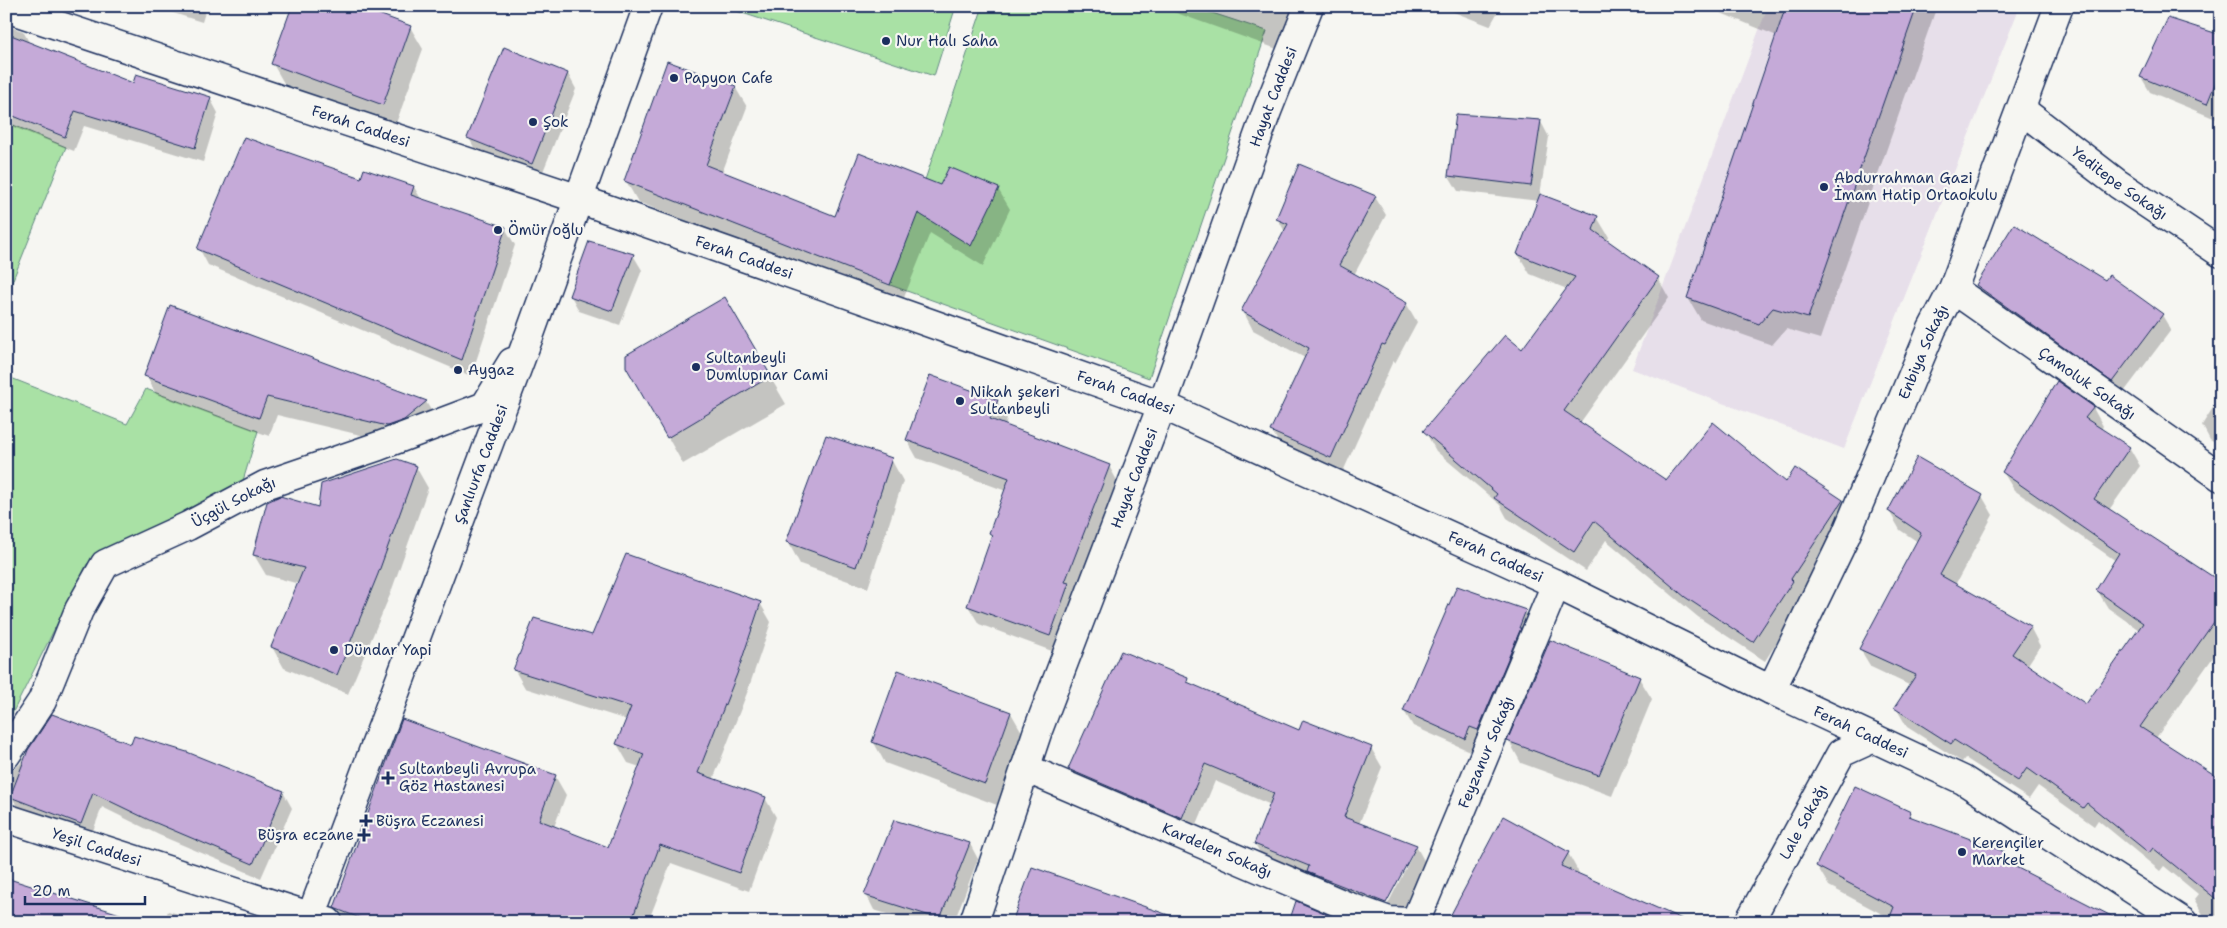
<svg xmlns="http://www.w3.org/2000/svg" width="2227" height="928" viewBox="0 0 2227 928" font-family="'Shantell Sans',sans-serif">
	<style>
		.built { fill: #e7dfea }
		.green { fill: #a9e1a5; stroke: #628882 }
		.shadow { fill: #0003; fill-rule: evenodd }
		.building { fill: #c5aad8; stroke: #1b2f5e }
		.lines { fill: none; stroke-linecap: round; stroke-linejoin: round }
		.minor-casing { stroke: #1b2f5e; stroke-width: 31 }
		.tertiary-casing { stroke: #1b2f5e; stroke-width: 31 }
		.minor { stroke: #f6f6f2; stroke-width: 28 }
		.tertiary { stroke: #f6f6f2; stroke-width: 28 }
		.poi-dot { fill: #1b2f5e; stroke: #f6f6f2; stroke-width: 2 }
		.labels { text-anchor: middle; stroke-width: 4.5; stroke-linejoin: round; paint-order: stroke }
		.poi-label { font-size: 15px; fill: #1b2f5e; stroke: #f6f6f2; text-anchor: start }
		.street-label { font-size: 15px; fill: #1b2f5e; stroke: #f6f6f2 }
	</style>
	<rect width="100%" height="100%" fill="#f6f6f2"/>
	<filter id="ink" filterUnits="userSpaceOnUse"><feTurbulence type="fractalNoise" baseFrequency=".02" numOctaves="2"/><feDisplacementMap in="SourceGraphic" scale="10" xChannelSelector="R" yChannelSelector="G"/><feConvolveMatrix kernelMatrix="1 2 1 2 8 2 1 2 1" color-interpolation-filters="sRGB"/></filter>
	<g filter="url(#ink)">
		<path class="built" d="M1768,6H2020L1844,449L1632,369Z"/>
		<path class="green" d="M721,6H956L934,76Z
			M983,6H1191L1267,31L1149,378L890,285Z
			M6,122L66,147L6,297Z
			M6,376L127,424L146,389L258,431L242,484L87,564L6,726Z"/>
		<path class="shadow" d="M151,6H207L202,22Z
			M1157,6H1293L1277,49Z
			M1438,6H1504L1503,8H1500L1490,26Z
			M1704,6H1937L1820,339L1786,329L1772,345L1701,320L1688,298L1777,36Z
			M6,26L23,31L30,44L134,85L210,98L218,113L203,162L84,126L74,151L6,124Z
			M410,27L423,49L395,126L285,85L273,64Z
			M2221,37V105L2216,119L2150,92L2141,77Z
			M505,49L568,74L576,89L540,179L477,153L469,138Z
			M735,87L747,107L722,173L835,217L940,187L998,189L1010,209L983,266L930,233L901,305L638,202L626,181Z
			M1541,122L1549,137L1540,195L1597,217L1609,237L1607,242L1658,278L1669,298L1580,423L1666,481L1786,483L1796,469L1842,501L1854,521L1765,661L1698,617L1606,540L1586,571L1507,518L1500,505L1436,451L1425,431L1522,351L1567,289L1530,274L1518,254L1539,201L1458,191L1449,176Z
			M362,179L414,187L421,199L505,228L515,245L471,376L208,265L199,248Z
			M1375,197L1386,215L1354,275L1406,303L1417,322L1395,363L1393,361L1341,476L1283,450L1272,431L1305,358L1253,330L1243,311L1285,232L1278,219Z
			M633,255L642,270L620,325L579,311L571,296Z
			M1977,285L2162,315L2171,330L2121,396L1986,300Z
			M724,298L786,404L683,464L628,367Z
			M171,306L426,402L437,420L398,444L277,415L269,436L156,394L146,375Z
			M2221,395V447L2210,440L2202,425Z
			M997,401L1007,419L1005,426L1109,466L1119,484L1060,654L979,624L968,606L992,538L990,533L1006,491L917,458L907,440Z
			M2093,408L2103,426L2101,430L2129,447L2140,466L2109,510L2221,583V646L2156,738L2221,781V922H2210L2205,918L2194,899L2198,894L2164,866L2160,871L2098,820L2094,826L2038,786L2029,799L1965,758L1962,762L1907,727L1896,708L1911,686L1871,667L1860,649L1918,542L1900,530L1889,511L1982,496L1993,515L1955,585L2030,627L2040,646L2027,666L2086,705L2139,630L2108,608L2097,590L2116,561L2014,490L2003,472Z
			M891,459L903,481L868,588L800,564L788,542Z
			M416,467L428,488L390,595L348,694L284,668L272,647L299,584L266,575L254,555L319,508Z
			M760,603L771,622L747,693L713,780L765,798L776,817L749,891L671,863L648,922H343L335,908L555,776L566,795L554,827L609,848L640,767L628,763L617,744L627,720L525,688L514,669L592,637Z
			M1525,611L1534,627L1474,753L1413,726L1404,711Z
			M1639,678L1652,699L1612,796L1521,763L1509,741Z
			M1187,679L1191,685L1300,732L1371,748L1382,767L1359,824L1416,846L1426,864L1397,921L1266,863L1255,844L1271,805L1215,781L1192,836L1080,788L1069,769ZM1409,856H1412L1385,910L1382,908Z
			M1011,713L1023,734L997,805L885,763L873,741Z
			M53,715L132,746L283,792L292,808L261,878L159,835L102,807L90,839L20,812L13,799L6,797V771L13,770L20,764Z
			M1910,813L1913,819L2004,853L2012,866L1897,922L1829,886L1817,866Z
			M895,822L970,844L978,859L954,922H913L874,910L866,894Z
			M1568,853L1579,873L1578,875L1448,922Z
			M168,911L206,922H164Z"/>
		<path class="building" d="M292,6H357L411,26L383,105L271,64Z
			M1786,6H1917L1808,318L1773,308L1759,324L1687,298Z
			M2168,18L2221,35V69L2207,104L2140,77Z
			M6,33L133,83L136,74L211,97L195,148L75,111L65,137L6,113Z
			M504,47L568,73L532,164L467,138Z
			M667,61L736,86L706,165L835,216L859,153L940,185L949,167L999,188L971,246L918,213L890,285L624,181Z
			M1456,114L1541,120L1531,186L1448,176Z
			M244,137L361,178L364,169L414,186L411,195L506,227L462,360L197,249Z
			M1299,164L1376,196L1339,265L1407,303L1385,345L1382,344L1331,458L1270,431L1309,348L1241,311L1288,224L1276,219Z
			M1540,194L1598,216L1593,230L1659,277L1564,411L1666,480L1713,422L1786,482L1795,468L1843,500L1791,579L1793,581L1753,642L1685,597L1594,521L1574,552L1494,498L1497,494L1423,431L1505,335L1522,349L1575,277L1517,254Z
			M2014,224L2105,280L2109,275L2163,314L2112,382L1976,285Z
			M589,241L634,254L612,311L569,296Z
			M725,297L771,376L667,438L626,367V355Z
			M170,305L427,401L404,420L387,426L267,397L259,418L144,376Z
			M930,375L998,400L990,419L1110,465L1065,582L1069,583L1050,636L967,606L992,535L989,533L1009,478L906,440Z
			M2057,381L2094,407L2085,418L2130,447L2094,499L2221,582V612L2140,727L2221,779V903L2153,848L2149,853L2087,803L2083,808L2027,768L2018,781L1954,740L1951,744L1894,708L1916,675L1859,649L1921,533L1888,511L1917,457L1983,495L1940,575L2031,626L2012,654L2086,704L2143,623L2096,590L2119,553L2002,472Z
			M826,435L892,458L856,567L786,542Z
			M397,459L417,466L378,574L337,675L271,647L304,568L253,555L267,502L280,496L318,507L321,484Z
			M626,554L761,602L737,674L698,773L766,797L739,873L660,845L631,922H370L334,908L402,719L556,775L539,820L608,847L644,754L616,744L631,707L513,670L534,618L592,635Z
			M1457,586L1526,610L1519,628H1521L1478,730L1470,727L1465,739L1403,711Z
			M1550,640L1640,677L1599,775L1507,741Z
			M1121,651L1188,678L1187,682L1299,730L1303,720L1372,747L1344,817L1417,845L1386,903L1307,872L1309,866L1254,844L1274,793L1205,764L1182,818L1068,769Z
			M898,670L1011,712L985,784L872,742Z
			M52,714L131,744L134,736L187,752L284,791L253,864L149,820L93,793L81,824L10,797L28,750Z
			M1855,786L1911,812L1909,816L2005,852L2002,860L2123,922H1888L1894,907L1816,866Z
			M1503,816L1569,852L1561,866L1689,922H1447Z
			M894,820L970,843L940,919L864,895Z
			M1032,867L1174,917L1173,922H1012Z
			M6,878L123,915L122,922H6Z
			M1296,901L1341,920L1345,922H1289Z"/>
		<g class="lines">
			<g class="minor-casing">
				<g id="minor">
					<path id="s1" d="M6,8L579,199L1162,405L1556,584L1771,690L1963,780L2183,922"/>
					<path id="s2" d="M2022,110L2118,184L2221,253"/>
					<path id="s3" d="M1953,289L2221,477"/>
					<path id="s4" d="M1771,690L1845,537L1932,329L1953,289L2059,6"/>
					<path id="s5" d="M6,755L42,701L79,610L105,564L188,526L265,485L379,446L485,406L512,362"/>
					<path id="s6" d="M1025,768L1347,906L1389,921L1411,922"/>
					<path id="s7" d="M6,818L328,922"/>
					<path id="s8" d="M974,922L1038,730L1162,405L1267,111L1309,6"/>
					<path id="s9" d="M1415,922L1556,584"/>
					<path id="s10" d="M1749,922L1841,753L1874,738"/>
				</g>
			</g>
			<g class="tertiary-casing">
				<g id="tertiary">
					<path id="s11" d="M309,922L531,331L648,6"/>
				</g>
			</g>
			<use href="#minor" class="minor"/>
			<use href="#tertiary" class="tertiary"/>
		</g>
	</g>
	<g class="poi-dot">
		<circle cx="886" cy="41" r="5"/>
		<circle cx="674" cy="78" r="5"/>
		<circle cx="533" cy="122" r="5"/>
		<circle cx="1824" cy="187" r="5"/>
		<circle cx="498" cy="230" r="5"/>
		<circle cx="696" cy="367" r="5"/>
		<circle cx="458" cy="370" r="5"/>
		<circle cx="960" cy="401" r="5"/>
		<circle cx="334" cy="650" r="5"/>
		<path d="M385.5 770.5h5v5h5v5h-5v5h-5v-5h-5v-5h5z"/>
		<path d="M363.5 813.5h5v5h5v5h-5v5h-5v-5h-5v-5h5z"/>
		<path d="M361.5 827.5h5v5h5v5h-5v5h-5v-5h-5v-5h5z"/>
		<circle cx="1962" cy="852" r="5"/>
	</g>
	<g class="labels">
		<g class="poi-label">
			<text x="896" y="46">Nur Halı Saha</text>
			<text x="684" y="83">Papyon Cafe</text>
			<text x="543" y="127">Şok</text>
			<text x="1834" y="183">Abdurrahman Gazi<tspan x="1834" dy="17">İmam Hatip Ortaokulu</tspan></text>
			<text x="508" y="235">Ömür oğlu</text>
			<text x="706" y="363">Sultanbeyli<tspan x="706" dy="17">Dumlupınar Cami</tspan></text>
			<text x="468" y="375">Aygaz</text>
			<text x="970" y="397">Nikah şekeri<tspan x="970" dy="17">Sultanbeyli</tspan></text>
			<text x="344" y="655">Dündar Yapi</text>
			<text x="399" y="774">Sultanbeyli Avrupa<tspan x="399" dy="17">Göz Hastanesi</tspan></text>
			<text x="376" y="826">Büşra Eczanesi</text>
			<text x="354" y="840" text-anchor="end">Büşra eczane</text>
			<text x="1972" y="848">Kerençiler<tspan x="1972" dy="17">Market</tspan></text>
		</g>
		<g class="street-label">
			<text dy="5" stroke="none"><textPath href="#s8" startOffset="878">Hayat Caddesi</textPath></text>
			<text dy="5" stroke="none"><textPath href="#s1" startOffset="374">Ferah Caddesi</textPath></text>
			<text dy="5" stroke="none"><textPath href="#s2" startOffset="122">Yeditepe Sokağı</textPath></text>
			<text dy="5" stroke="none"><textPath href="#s1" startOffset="779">Ferah Caddesi</textPath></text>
			<text dy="5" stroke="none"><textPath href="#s4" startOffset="371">Enbiya Sokağı</textPath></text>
			<text dy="5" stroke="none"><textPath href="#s3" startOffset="164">Çamoluk Sokağı</textPath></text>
			<text dy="5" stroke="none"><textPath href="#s1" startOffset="1184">Ferah Caddesi</textPath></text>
			<text dy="5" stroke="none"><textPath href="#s11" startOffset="489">Şanlıurfa Caddesi</textPath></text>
			<text dy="5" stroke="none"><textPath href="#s8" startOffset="472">Hayat Caddesi</textPath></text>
			<text dy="5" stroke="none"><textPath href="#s5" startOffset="359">Üçgül Sokağı</textPath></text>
			<text dy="5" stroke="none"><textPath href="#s1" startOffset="1589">Ferah Caddesi</textPath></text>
			<text dy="5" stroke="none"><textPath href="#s1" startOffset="1994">Ferah Caddesi</textPath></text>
			<text dy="5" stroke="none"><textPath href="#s9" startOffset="184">Feyzanur Sokağı</textPath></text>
			<text dy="5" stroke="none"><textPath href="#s10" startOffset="114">Lale Sokağı</textPath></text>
			<text dy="5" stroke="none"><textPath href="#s7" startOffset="95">Yeşil Caddesi</textPath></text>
			<text dy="5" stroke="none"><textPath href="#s6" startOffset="209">Kardelen Sokağı</textPath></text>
		</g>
	</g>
	<rect width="2227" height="928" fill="none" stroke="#f6f6f2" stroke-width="25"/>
	<rect x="12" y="12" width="2202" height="903" fill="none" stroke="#1b2f5e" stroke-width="2" filter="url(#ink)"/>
	<path d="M25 896v8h120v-8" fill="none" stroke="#1b2f5e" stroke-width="2.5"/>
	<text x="32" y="896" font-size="15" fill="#1b2f5e" stroke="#f6f6f2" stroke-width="4" paint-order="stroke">20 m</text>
</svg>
